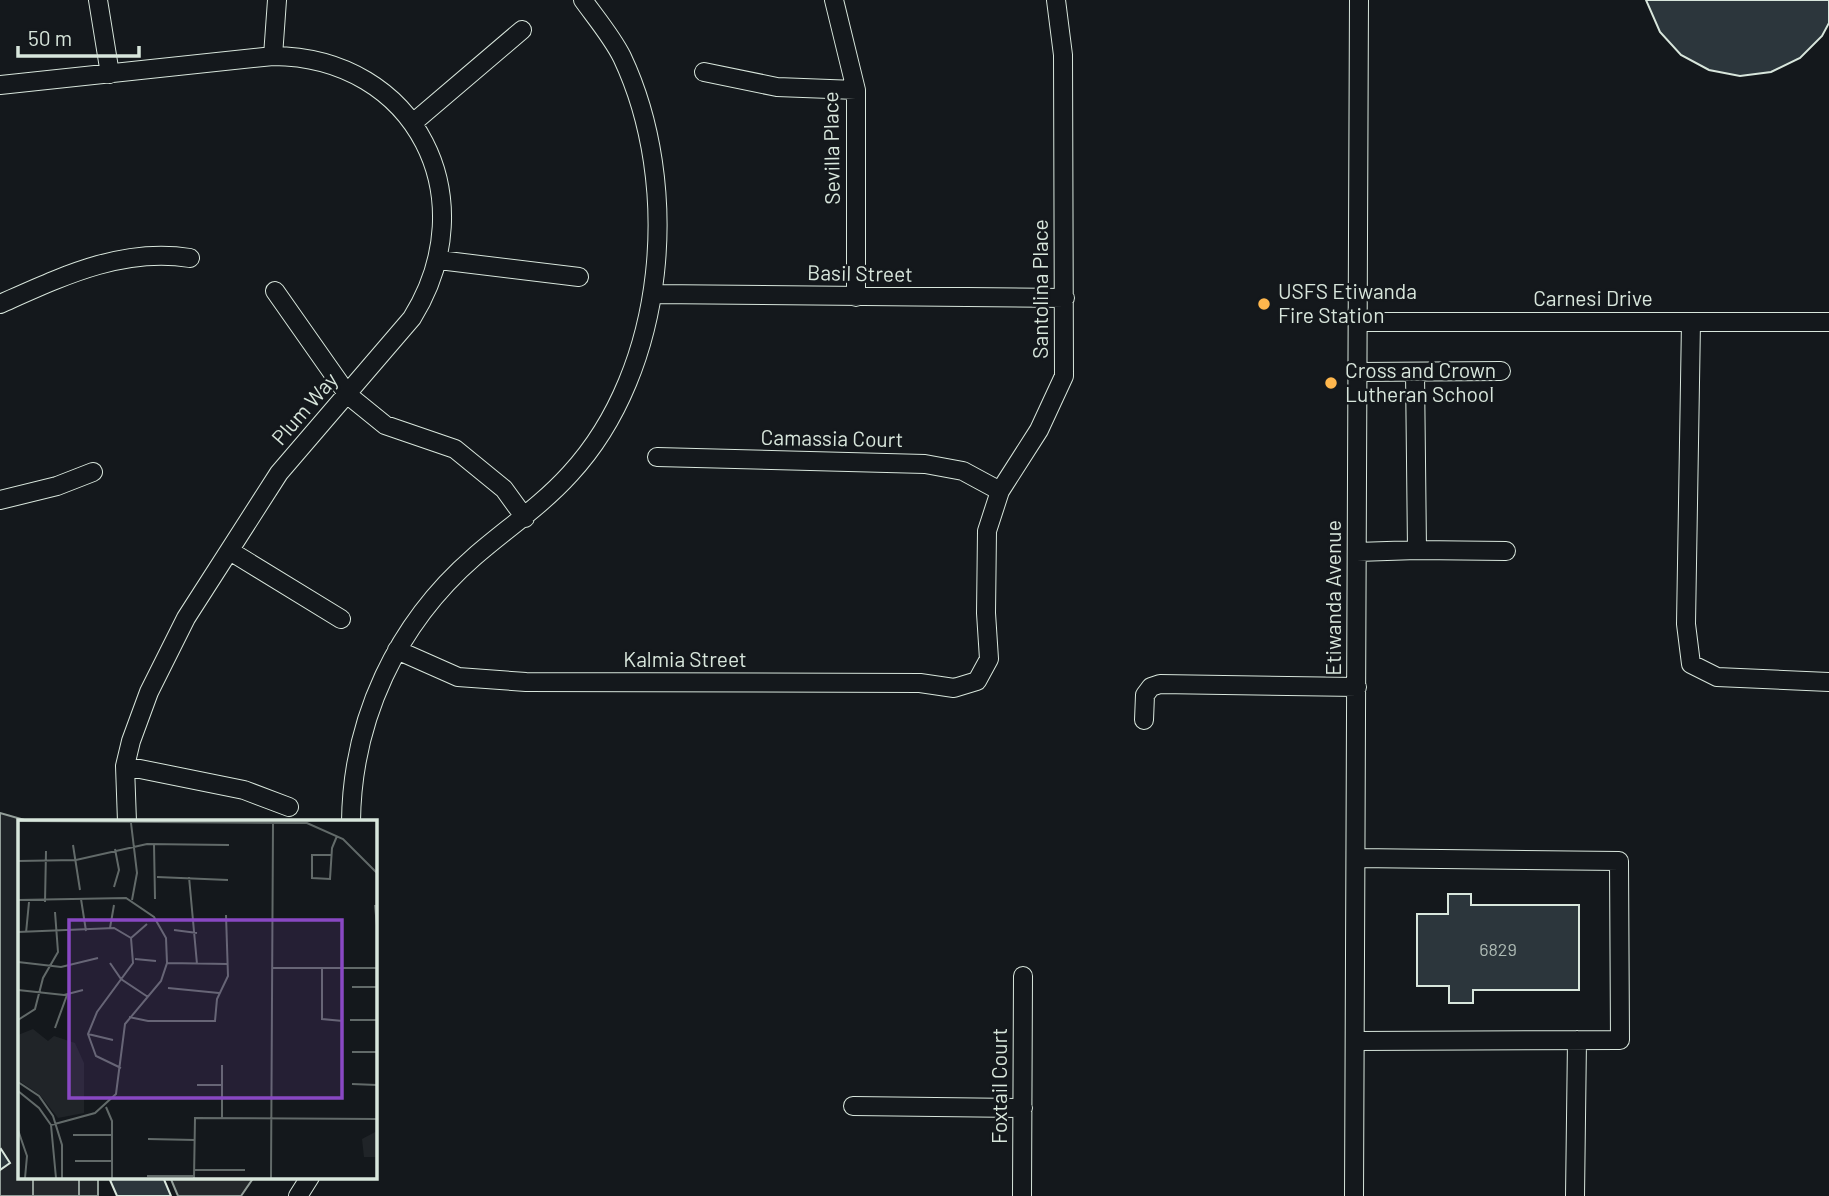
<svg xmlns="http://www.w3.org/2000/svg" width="1829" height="1196" viewBox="0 0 1829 1196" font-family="Barlow,sans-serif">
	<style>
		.green { fill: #202428; stroke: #939e99; stroke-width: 2 }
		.parking { fill: #24282b; stroke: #939e99; stroke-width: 2 }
		.building { fill: #2c363c; stroke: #d8e6dc; stroke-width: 2 }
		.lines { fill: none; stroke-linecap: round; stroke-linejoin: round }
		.minor-casing { stroke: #d8e6dc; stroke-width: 20 }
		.minor { stroke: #14181c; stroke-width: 18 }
		.poi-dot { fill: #ffb74d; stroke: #14181c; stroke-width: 2.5 }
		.labels { text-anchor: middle; stroke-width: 5; stroke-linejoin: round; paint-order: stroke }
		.number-label { font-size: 18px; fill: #adbab4 }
		.street-label { font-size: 21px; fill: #d8e6dc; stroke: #14181c }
		.poi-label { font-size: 21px; fill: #d8e6dc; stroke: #14181c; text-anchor: start }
		.inset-road { fill: none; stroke: #626a69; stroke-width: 2 }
		.view { fill: #8948c3; fill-opacity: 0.15; stroke: #8948c3; stroke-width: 3.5 }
		.inset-edge { fill: none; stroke: #d8e6dc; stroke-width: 3.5 }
	</style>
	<rect width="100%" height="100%" fill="#14181c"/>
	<path class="green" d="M0,813L28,821L19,822V1177H98V1196H0Z"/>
	<path class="parking" d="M33,1177H79V1196H33Z
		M170,1177H254L241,1196H178Z"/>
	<path class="building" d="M1646,0H1829V23L1822,36L1800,58L1771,72L1740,76L1709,70L1681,55L1660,32Z
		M1448,894H1471V905H1579V990H1473V1003H1449V986H1417V914H1448Z
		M1,1149L10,1163L0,1170V1150Z
		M119,1177H163L171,1196H117L110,1180Z"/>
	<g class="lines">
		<g class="minor-casing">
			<path id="minor" d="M98,0L110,74
				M834,0L856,90V297
				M273,56L277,0
				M704,72L777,87L856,90
				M0,85L273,56C417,57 486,199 412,318L279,473L186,618L149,692L131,741L125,766L127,822
				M414,122L522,30
				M439,260L579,277
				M275,291L348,395L385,425L455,449L504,489L525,518
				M654,294L1065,298
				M0,304C61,277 122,247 190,258
				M1358,322H1829
				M1691,322L1686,624L1691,664L1717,677L1829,682
				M1358,372L1501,371
				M657,457L925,464L963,471L1000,491
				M0,500L57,486L93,472
				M1417,550L1506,551
				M230,551L341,619
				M1357,552L1417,550L1415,372
				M397,650L458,677L526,682L920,683L954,688L977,681L989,659L986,613L987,531L1000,491L1039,430L1064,376L1063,55L1056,0
				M1144,720L1145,695L1151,687L1160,684L1357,687
				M125,766L244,790L289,807
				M351,822C352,719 397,624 474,557C506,529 541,506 570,474C667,369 682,184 622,57C612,37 596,18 583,0
				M1356,1041L1620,1040L1619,861L1357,858
				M853,1106L1023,1108
				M298,1196L310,1177
				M1022,1196L1023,976
				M1354,1196L1359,0
				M1575,1196L1577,1040"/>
		</g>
		<use href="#minor" class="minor"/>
	</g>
	<g class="poi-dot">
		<circle cx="1264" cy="304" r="7"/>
		<circle cx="1331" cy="383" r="7"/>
	</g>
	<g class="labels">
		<g class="number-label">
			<text x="1498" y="956">6829</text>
		</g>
		<g class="street-label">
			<text transform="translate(832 148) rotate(-91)" y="7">Sevilla Place</text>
			<text transform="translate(860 274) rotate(1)" y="7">Basil Street</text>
			<text transform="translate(1041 289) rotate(-90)" y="7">Santolina Place</text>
			<text x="1593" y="306">Carnesi Drive</text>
			<text transform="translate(305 409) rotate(-49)" y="7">Plum Way</text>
			<text transform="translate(832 439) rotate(1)" y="7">Camassia Court</text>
			<text transform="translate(1334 598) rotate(-90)" y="7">Etiwanda Avenue</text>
			<text x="685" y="667">Kalmia Street</text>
			<text transform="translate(1000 1086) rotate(-90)" y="7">Foxtail Court</text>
		</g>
		<g class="poi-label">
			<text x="1278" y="299">USFS Etiwanda<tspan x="1278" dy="24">Fire Station</tspan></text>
			<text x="1345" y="378">Cross and Crown<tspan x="1345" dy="24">Lutheran School</tspan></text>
		</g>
	</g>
	<g transform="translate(18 820)">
		<rect width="359" height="359" fill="#14181c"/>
		<path d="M15,209L30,221L36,216L57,223L66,243V293L40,298L22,275L0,260V215ZM359,311V337H346L344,319Z" fill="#202428"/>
		<path class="inset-road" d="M1,1L289,3L325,19L359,53M113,3L119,53L114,80M136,24L137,79M55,25L62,70M313,35H294V58L312,59L314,28L319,16M0,41L58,40L129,24L211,25M139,57L210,60M171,57L179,144M96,67L101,50L97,29M63,79L68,111M0,80L108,78L136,97L148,118L149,143L143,161L107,204L98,274L77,293L33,305M27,82L28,31M357,85L359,106M92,108L96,85M156,110L179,113M0,112L96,108L113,118L115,143L79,192L70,214L78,236L103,248M8,113L11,82M113,118L129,104M117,139L138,141M0,142L43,147L80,138M92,143L103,159L130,177M149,143L210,144M254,148H359M304,148V199L325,201M334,167H359M150,168L201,173M0,170L46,175L65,170M111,197L130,201H197L199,179L210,156L208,95M0,200L17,189L25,158L40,132L37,92M332,200H359M37,208L49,175M70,214L95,220M334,232H359M0,262L21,276L35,296L44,325V358M334,264L359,265M179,265H204M0,271L21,288L33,305L38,358M88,287L94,301V358M204,299V245M0,310L9,336L7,358M55,315H94M130,319L177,320M57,341H94M176,350H227M129,356H176M176,358L177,298L359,299M253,358L255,3"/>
		<path class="view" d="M51,100H324V278H51Z"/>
		<rect width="359" height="359" class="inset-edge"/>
	</g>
	<path d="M18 46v10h121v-10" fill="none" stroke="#d8e6dc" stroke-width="3.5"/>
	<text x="28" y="46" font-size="21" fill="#d8e6dc" stroke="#14181c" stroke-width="5" paint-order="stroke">50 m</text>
</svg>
